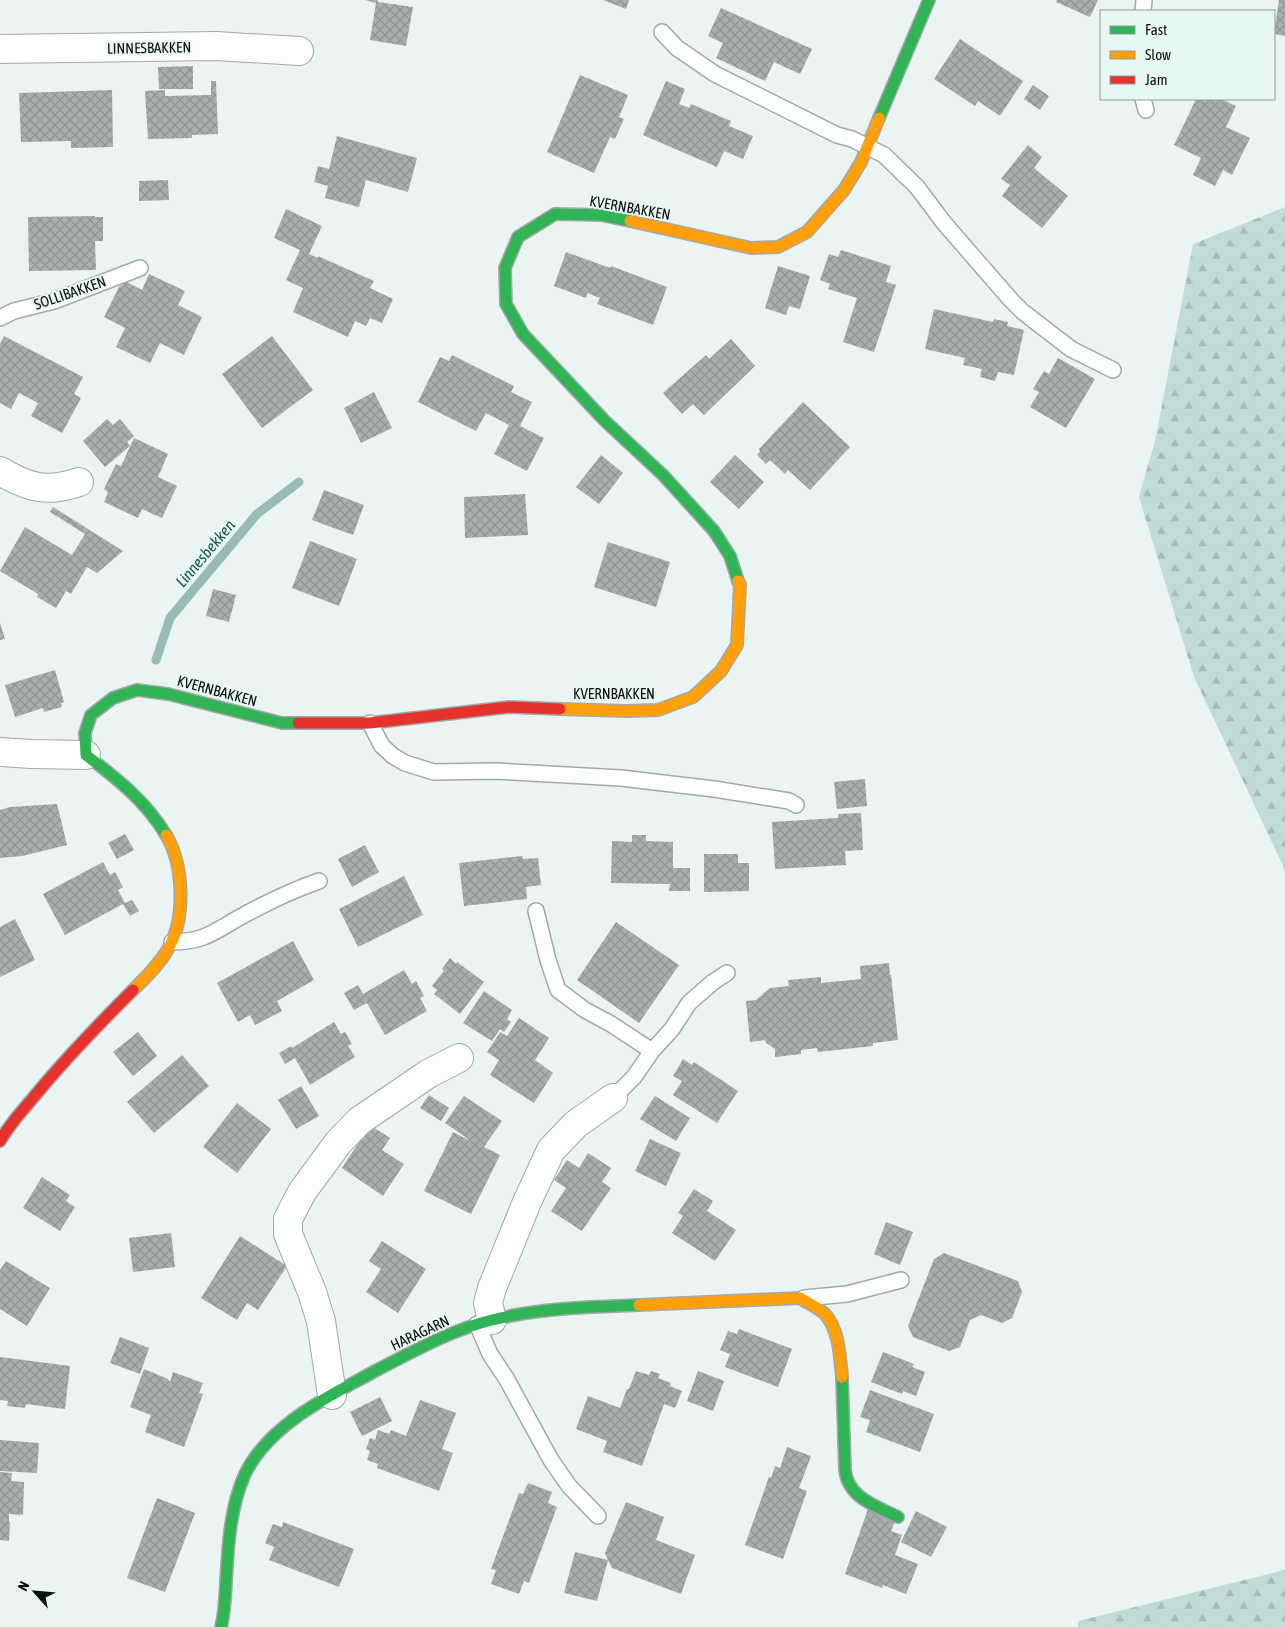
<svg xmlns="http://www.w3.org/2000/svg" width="1285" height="1627" viewBox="0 0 1285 1627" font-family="'Asap Condensed',sans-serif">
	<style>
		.forest { fill: url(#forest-firs) }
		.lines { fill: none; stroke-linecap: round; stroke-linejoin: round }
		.stream { stroke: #97bbb5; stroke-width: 9 }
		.building { fill: url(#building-cross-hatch) }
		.lane-casing { stroke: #a2a9a8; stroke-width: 18 }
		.street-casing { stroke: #a2a9a8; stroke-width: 30 }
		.fast-casing { stroke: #a2a9a8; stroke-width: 14 }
		.slow-casing { stroke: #a2a9a8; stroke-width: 14 }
		.jam-casing { stroke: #a2a9a8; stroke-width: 14 }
		.lane { stroke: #fcfdfd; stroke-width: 15 }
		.street { stroke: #fcfdfd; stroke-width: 28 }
		.fast { stroke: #30b455; stroke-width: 11 }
		.slow { stroke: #ff9f0a; stroke-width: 11 }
		.jam { stroke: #e5322d; stroke-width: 11 }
		.labels { text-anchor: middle; stroke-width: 4; stroke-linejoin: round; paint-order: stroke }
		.street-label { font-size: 15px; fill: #090f0e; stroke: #e7f7f4 }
		.water-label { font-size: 16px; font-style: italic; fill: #16574e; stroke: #e7f7f4 }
	</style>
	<defs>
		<pattern id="forest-firs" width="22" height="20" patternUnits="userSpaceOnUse" patternTransform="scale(1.25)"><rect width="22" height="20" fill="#c1dcd8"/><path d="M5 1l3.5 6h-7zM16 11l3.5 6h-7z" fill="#a4bcb8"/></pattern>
		<pattern id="building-cross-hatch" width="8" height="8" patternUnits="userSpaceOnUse" patternTransform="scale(1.25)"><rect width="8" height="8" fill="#a8afae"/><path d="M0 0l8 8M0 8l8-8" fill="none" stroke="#8f9594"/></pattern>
	</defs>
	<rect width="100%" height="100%" fill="#eaf4f2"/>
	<path class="forest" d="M1285,207V870L1194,677L1139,497L1155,441L1193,244Z
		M1285,1570V1627H1078V1621Z"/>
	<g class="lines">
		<path class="stream" d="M156,660L170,618L257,514L299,482"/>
	</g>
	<path class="building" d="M365,0H378V2L413,7L406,46L370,40L376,3Z
		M603,0H629L626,9Z
		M1057,0H1098L1090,17L1056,2Z
		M1279,0H1285V36L1274,34Z
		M721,8L812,49L800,74L774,62L765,81L716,58L723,43L708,36Z
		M960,39L1023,81L1000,116L978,101L975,106L934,79Z
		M193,66V89H159L158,67Z
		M580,75L628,95L619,117L624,119L615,139L610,137L594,173L547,152Z
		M211,81H216L218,134L192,135V138L148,139L145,91L165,90V96L211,95Z
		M666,81L685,89L679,104L689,108L691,104L731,121L729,126L753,136L743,159L724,151L717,167L643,135Z
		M1033,85L1049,96L1040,110L1024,99Z
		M112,90L113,147L71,148V141L21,142L19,93Z
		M1196,99H1221L1236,106L1226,127L1250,138L1232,175L1223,170L1215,186L1193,175L1201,158L1174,145Z
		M337,136L417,158L408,192L366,180L359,207L325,198L328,186L314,182L318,166L329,169Z
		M1028,145L1042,157L1034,168L1068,196L1042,228L1002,196L1010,185L1001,179Z
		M168,180L169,200L139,201V181Z
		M286,209L322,226L309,254L318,258V256L374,281L370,288L393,299L382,323L370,318L366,326L355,321L348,337L293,312L303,288L286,280L300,250L274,238Z
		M95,216V217H103V241H95L96,270L29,271L28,217Z
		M841,250L891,266L886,282L896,285L874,352L843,342L857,298L828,289L830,284L820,280L829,254L838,257Z
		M566,252L610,268L611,266L667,287L653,325L597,304L600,298L587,293L586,298L554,286Z
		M778,266L810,276L800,309L789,306L786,315L765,308Z
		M149,274L185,291L178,305L202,317L184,355L160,343L150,363L116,347L125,328L104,317L120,285L122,286L125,281L142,290Z
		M934,309L993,322L994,319L1008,322L1007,326L1024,330L1014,375L998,372L995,381L980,377L982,369L963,365L965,358L925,349Z
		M4,336L83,377L74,394L81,398L62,433L31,416L38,403L19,393L11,409L0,403V344Z
		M272,336L313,390L262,428L222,374Z
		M731,339L755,366L704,415L693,404L682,414L663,393L706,355L709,359Z
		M452,355L514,386L511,392L532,402L520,426L544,438L527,471L494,454L509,425L486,413L476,431L418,402L440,357L449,361Z
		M1058,358L1095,379L1066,428L1030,407L1039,392L1033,389L1044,371L1049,374Z
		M374,392L392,428L361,443L344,408Z
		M803,402L850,447L810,490L788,470L785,474L770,460L766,464L757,455L760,451L759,449Z
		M107,419L113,425L120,419L134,436L127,442L130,446L105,467L83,441Z
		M134,438L168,454L158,477L177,486L162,518L142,509L138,518L104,502L108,492L104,489L116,464L121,466Z
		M601,455L623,473L599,504L576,487Z
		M735,455L764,482L739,509L710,482Z
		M324,490L364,505L353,535L312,520Z
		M525,494L528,535L465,538L464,497Z
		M53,507L123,551L97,573L87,567L71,594L66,591L56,608L37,597L38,594L0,571L25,527L72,555L85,534L50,512Z
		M310,541L357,559L339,606L292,588Z
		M608,542L670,562L656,607L594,587Z
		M213,589L236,595L229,622L206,616Z
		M0,623L5,639L0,640Z
		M55,670L64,702L61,703L62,707L44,712L43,708L15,717L5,685Z
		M865,779L867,806L837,809L834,782Z
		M57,804L67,845L22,856L0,858V810L10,807Z
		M861,813L863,850L845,851L846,865L775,869L772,822L838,818V814Z
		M125,834L134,850L117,859L108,843Z
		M632,835H646V841L673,842V868H690V891H669L670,884L611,883L612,841L632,842Z
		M365,845L379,872L352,887L338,859Z
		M704,854H738V863H749V891L704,892Z
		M522,856L523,859L538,858L541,885L526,887L527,899L464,906L459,863Z
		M103,862L110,875L115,872L123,887L118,890L125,903L132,900L139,911L130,916L123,904L65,935L43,894Z
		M404,876L423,915L358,947L339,909Z
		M15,919L35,960L0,977V927Z
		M616,922L679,965L639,1023L577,980Z
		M293,941L314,980L277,1001L282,1011L255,1025L250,1015L238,1022L217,983Z
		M450,958L456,964L457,962L484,982L460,1014L434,994L437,990L432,986L444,971L442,969Z
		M889,963L890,975H891L898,1040L873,1043V1046L818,1052L817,1048L801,1050V1054L775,1057V1049L766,1043L765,1040L750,1042L746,1001L756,1000L770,988L789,986L788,980L821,977V983L861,979L860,966Z
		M404,970L412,984L416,981L424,996L420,998L427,1011L385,1035L367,1003L354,1010L344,993L358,985L363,994Z
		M484,991L512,1010L507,1019L511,1022L504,1032L500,1029L492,1041L463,1023Z
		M519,1018L549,1038L535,1060L553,1073L534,1103L490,1075L499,1060L487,1052L500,1032L507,1036Z
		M334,1022L341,1034L345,1032L352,1044L348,1046L355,1057L310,1085L295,1058L285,1064L279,1053L291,1046L292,1048Z
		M138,1032L157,1056L133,1076L113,1052Z
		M182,1055L209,1086L154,1133L127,1102Z
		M683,1059L692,1065L694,1062L738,1091L717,1123L673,1095L682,1081L673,1076Z
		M301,1086L319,1116L296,1129L278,1100Z
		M429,1095L449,1108L441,1121L420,1108Z
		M464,1096L502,1121L484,1147L500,1155L471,1214L424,1191L453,1132L471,1141L445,1123Z
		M655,1096L690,1118L676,1141L640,1119Z
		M237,1103L271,1129L237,1173L203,1147Z
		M370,1125L390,1138L382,1150L404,1164L383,1196L342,1168Z
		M650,1139L681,1153L666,1186L635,1171Z
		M588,1153L611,1168L602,1182L611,1188L582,1231L551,1211L566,1188L554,1180L567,1160L579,1168Z
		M42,1177L70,1195L66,1201L75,1207L60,1231L23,1208Z
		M694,1189L713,1201L707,1211L736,1230L715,1261L672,1233L683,1216L678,1213Z
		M886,1222L913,1232L900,1265L874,1254Z
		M171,1233L175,1267L133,1272L129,1238Z
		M240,1236L287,1266L258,1310L247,1303L237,1320L201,1298Z
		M382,1241L426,1269L398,1313L366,1292L381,1269L369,1261Z
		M944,1253L1018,1281L1022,1292L1012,1318L1002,1323L981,1315L970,1320L960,1347L949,1351L913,1337L908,1326L934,1259Z
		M6,1261L50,1288L27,1326L0,1309V1270Z
		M739,1329L792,1349L778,1387L725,1367L730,1354L720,1350L728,1331L737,1334Z
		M120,1337L149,1348L140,1374L110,1363Z
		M883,1352L914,1364L912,1367L925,1372L916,1396L903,1391L902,1394L871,1382Z
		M0,1357L70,1366L65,1409L26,1404L25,1408L7,1406L8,1401L0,1400Z
		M144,1369L168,1379L170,1382L173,1372L203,1383L199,1393L203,1394L184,1447L145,1432L151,1415L130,1407Z
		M636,1371L649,1375L651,1371L660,1374L658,1378L671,1383L670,1386L682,1391L675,1408L664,1404L642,1466L603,1452L607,1441L576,1429L588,1396L620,1408L627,1389H629Z
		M698,1371L724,1381L713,1411L687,1401Z
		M870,1390L934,1414L920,1452L866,1432L870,1420L860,1417Z
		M380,1397L392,1421L362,1436L350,1412Z
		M420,1400L456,1413L442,1449L453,1453L439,1491L377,1468L378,1464L367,1460L370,1451L366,1449L370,1438L375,1440L378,1430L389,1434L391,1430L406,1436Z
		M0,1440L39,1443L37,1473L0,1471Z
		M787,1447L811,1456L799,1488L807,1491L783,1559L745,1545L769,1477L771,1478L775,1466L780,1468Z
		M0,1472L12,1473L11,1481L24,1482L23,1515L9,1514V1522H10L9,1541L0,1540Z
		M528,1483L552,1492L548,1503L557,1507L529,1583L524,1581L519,1594L491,1584L496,1570L491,1569L519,1493L523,1494Z
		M157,1498L195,1513L165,1592L127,1578Z
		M626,1502L664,1517L656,1540L695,1555L681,1594L612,1568L608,1560L597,1601L564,1593L575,1552L608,1560L605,1553Z
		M868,1509L896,1519L891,1531L902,1535L895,1555L918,1564L906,1594L883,1585L882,1588L845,1574Z
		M916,1511L947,1527L931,1557L901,1542Z
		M283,1522L354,1549L339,1587L269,1560L274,1547L265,1543L273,1524L282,1527Z"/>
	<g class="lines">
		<g class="lane-casing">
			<path id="lane" d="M1143,11L1144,0
				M662,32L677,48L715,74L837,135L852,139L884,155L917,187L944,223L1011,300L1023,312L1071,349L1113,370
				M1143,99L1146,110
				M0,318L14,311L54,301L140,268
				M370,723L382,746L393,756L405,763L434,772L496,771L621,778L714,789L789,801L796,805
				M536,911L548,960L558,990L585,1010L611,1024L652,1051
				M172,942C206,942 216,930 244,915C268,902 293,890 319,881
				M613,1098L634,1077L652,1051L672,1029L689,1003L713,982L727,973
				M804,1298L847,1294L901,1280
				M477,1324L490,1354L506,1378L551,1460L569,1486L598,1516"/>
		</g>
		<g class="street-casing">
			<path id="street" d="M0,49L216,46L299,51
				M0,471C29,488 47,493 79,482
				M0,752L31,754L86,755
				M492,1320L488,1303L492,1288L527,1202L551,1150L576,1124L613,1098
				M332,1395L321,1321L312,1292L288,1234V1219L302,1192L338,1143L359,1121L428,1074L459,1058"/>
		</g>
		<g class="fast-casing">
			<path id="fast" d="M879,118L929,0
				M630,221L601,215L555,214L518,237L505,268L506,304L523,334L605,421L663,475L714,531L730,556L738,581
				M166,835C146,801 116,778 86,755L85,733L91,715L113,698L137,690L168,694L282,723H298
				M842,1377L845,1470C848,1498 876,1506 898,1517
				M221,1627C225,1612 225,1597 226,1582C228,1546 230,1507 245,1474C270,1423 330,1396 377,1370C414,1351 451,1330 492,1320C540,1308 590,1307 639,1305"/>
		</g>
		<g class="slow-casing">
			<path id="slow" d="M630,221L751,248L778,247L807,232L844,190L861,162L879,118
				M560,709L626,711L658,710L693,697L721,671L737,645L740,585L738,581
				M133,990C145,978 159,965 168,949C186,919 184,865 166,835
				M639,1305L800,1298C808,1303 817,1307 824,1313C839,1328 840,1357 842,1377"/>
		</g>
		<g class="jam-casing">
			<path id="jam" d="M298,723H370L509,707L560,709
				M0,1141C9,1125 21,1112 33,1098C64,1060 98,1025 133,990"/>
		</g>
		<use href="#lane" class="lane"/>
		<use href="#street" class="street"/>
		<use href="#fast" class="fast"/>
		<use href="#slow" class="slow"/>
		<use href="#jam" class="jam"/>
	</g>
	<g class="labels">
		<g class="street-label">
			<text transform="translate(149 48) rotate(-1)" y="5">LINNESBAKKEN</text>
			<text transform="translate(630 208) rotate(10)" y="5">KVERNBAKKEN</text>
			<text transform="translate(70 293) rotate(-19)" y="5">SOLLIBAKKEN</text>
			<text transform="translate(217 691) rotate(15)" y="5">KVERNBAKKEN</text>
			<text x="614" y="699">KVERNBAKKEN</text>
			<text transform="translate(420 1333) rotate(-25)" y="5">HARAGARN</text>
		</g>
		<g class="water-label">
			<text transform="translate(205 553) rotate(-50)" y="6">Linnesbekken</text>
		</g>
	</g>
	<rect x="1100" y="10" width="175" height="90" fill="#e7f7f4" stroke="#8e9a98"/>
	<rect x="1110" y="26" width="25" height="8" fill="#30b455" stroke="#8e9a98"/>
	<text x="1145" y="35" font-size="15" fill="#090f0e">Fast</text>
	<rect x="1110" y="51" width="25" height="8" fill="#ff9f0a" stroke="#8e9a98"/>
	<text x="1145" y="60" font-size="15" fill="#090f0e">Slow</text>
	<rect x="1110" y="76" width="25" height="8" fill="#e5322d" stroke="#8e9a98"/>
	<text x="1145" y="85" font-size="15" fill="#090f0e">Jam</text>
	<g transform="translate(35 1592) rotate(297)" stroke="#e7f7f4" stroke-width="4" paint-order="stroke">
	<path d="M0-4L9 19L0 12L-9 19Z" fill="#090f0e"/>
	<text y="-8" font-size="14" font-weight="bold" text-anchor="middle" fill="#090f0e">N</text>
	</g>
</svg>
